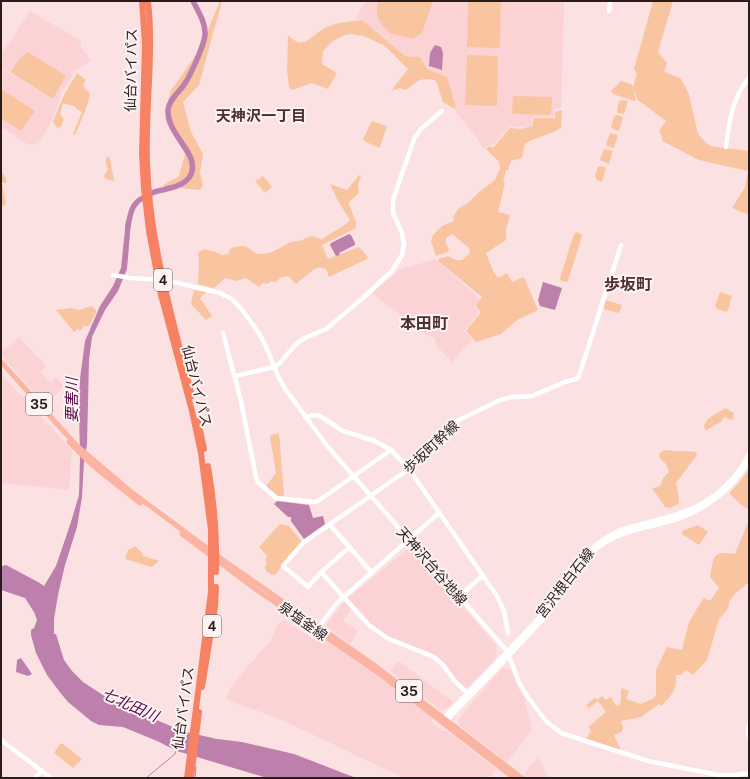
<svg xmlns="http://www.w3.org/2000/svg" width="750" height="779" viewBox="0 0 750 779" font-family="'Public Sans','Noto Sans JP',sans-serif">
	<style>
		.built { fill: #fcd3d4 }
		.green { fill: #f9c5a1 }
		.water { fill: #bd7fac }
		.lines { fill: none; stroke-linecap: round; stroke-linejoin: round }
		.stream { stroke: #bd7fac; stroke-width: 1 }
		.river { stroke: #bd7fac; stroke-width: 5.5 }
		.secondary { stroke: #fff; stroke-width: 4.5 }
		.primary { stroke: #fab4a1; stroke-width: 5 }
		.highway { stroke: #f68263; stroke-width: 6 }
		.labels { text-anchor: middle; stroke-width: 4; stroke-linejoin: round; paint-order: stroke }
		.shield { fill: #fcf3f3; stroke: #6a5c5c; stroke-width: 1 }
		.shield-label { font-size: 13px; font-weight: bold; fill: #2b1c1c }
		.street-label { font-size: 14px; fill: #2b1c1c; stroke: #fcf3f3 }
		.neighbourhood-label { font-size: 15px; font-weight: bold; fill: #502f31; stroke: #fcf3f3 }
		.water-label { font-size: 15px; font-style: italic; fill: #530645; stroke: #fcf3f3 }
		.quarter-label { font-size: 16px; font-weight: bold; fill: #502f31; stroke: #fcf3f3 }
	</style>
	<rect width="100%" height="100%" fill="#fbe1e1"/>
	<path class="built" d="M366,1H564L561,108L554,109V117H533L531,126L509,127L493,145L489,146L484,148L453,108L456,107L447,77L427,69L420,57L405,56L367,24L356,17Z
		M30,11L81,41V47L91,60L75,71L61,94L58,104L1,67V55Z
		M1,68L58,104L55,114L49,126L39,141L34,145L27,144L1,127Z
		M435,259L480,299L474,306L479,312L464,331L472,340L452,362L435,344V338L426,335L372,293L399,270Z
		M19,337L46,366L40,372L50,383L56,377L64,387L63,388L45,405L1,355V353Z
		M1,373L18,393L1,408Z
		M19,393L72,450L69,490L1,483V409Z
		M408,549H412L496,645V659L467,688H464L441,660L430,652L388,637L373,627L348,601V598Z
		M343,603H345L351,610L343,620L358,631L350,644L327,627V624Z
		M284,620L313,639L315,637L319,636L367,668L432,718V723L441,730L447,731L496,769L489,778H404L284,721L226,699L230,689L242,673L270,641L278,625Z
		M398,661H399L453,702L446,709H440L422,696L425,691L420,688L417,692L390,671Z
		M503,668L511,670L518,688L526,700L525,702L532,730L507,762L459,725L458,719Z
		M539,756L548,778H529L524,775Z"/>
	<path class="green" d="M220,1H222L199,85L183,102L191,132L203,154L200,173L203,185L200,190L162,186L179,176L185,154L165,120L170,92L200,49Z
		M379,1H433L422,33L413,39L389,33C380,22 373,16 379,1Z
		M468,1H501L500,48L467,47Z
		M653,1H673L658,52L667,63L664,71L681,79L689,94L698,134L705,142L710,146L749,151V215L732,208L745,187L748,171L699,160L664,142L662,140V137L659,131L666,121L638,100L633,89L636,100L634,101L613,94L611,91L621,81L631,84L633,87L637,74L634,69Z
		M362,20L405,56L420,57L427,69L447,77L456,107L453,108L443,102L436,81C422,76 417,81 406,90L400,88L391,91L408,69L385,46L364,36L351,34L345,35L333,41L323,51L322,64L337,73L328,89L312,83L292,90L289,87L287,71L288,35C304,52 310,36 325,28C336,22 349,22 362,20Z
		M28,52L66,76L54,97L51,98L11,72L19,59Z
		M467,55L498,56L497,106L465,105Z
		M77,73L86,80L83,86L90,94L87,106L75,135L73,134L82,112L76,109V107L63,103L60,114L64,119L61,127H59L58,129L53,122L64,95Z
		M1,89L35,111L21,131L1,118Z
		M513,96L552,97L551,115L512,114Z
		M622,100L628,101L624,114L618,113L617,110L619,101Z
		M562,110L561,128C549,135 536,137 525,144L522,158L511,161L508,170H506L503,182L505,183L498,212L510,215L506,229V240L486,253L493,271L498,278L507,273L512,282L524,277L538,310L517,320L501,334L476,342L466,331L481,312L477,308L476,305L482,297L438,261L439,259L448,256L456,260H462L470,253L469,248L452,234L446,238V243L449,250L448,252L436,256L431,241L433,235L442,226L454,221L453,217L459,208L468,203L479,192L494,181L500,169L499,162L486,149L490,146L493,148L510,128L521,129L532,126L534,118H555V112Z
		M617,115L623,117L619,131L613,129L611,127L614,117Z
		M372,121L387,126L380,147L379,148L364,141L363,139Z
		M610,133L618,135L614,148L607,146L606,144Z
		M604,149L613,151L609,164L600,160Z
		M107,157H109L110,159L114,180L113,181L106,179L104,176L108,169C106,165 104,160 107,157Z
		M601,166L606,168L602,182L597,180L595,176L598,167Z
		M1,172H2L6,179V183H2L6,204L1,207Z
		M359,175L361,176L358,185L359,193L349,202V204L356,222V228L322,245L328,259L359,247L368,257L367,259L329,277L326,269L319,267L313,270L296,284L288,276L282,277L275,282L271,281L268,284L263,283L259,287L246,278L237,281L225,278L214,288L198,284L199,262L198,253L204,249L216,252L222,255L228,254L230,249C251,240 248,254 261,254C271,254 279,248 287,244C290,241 295,242 299,241C304,240 308,236 313,236C316,237 319,239 322,239L346,224L350,220L338,201L330,184L347,190Z
		M263,176L272,187L265,193L255,181L261,178V177Z
		M576,232L581,234L582,236L568,281L566,282L561,281L560,278L574,234Z
		M194,290L206,292L200,298L212,316L206,320L191,304Z
		M720,292L732,296L728,310L726,312L717,309L715,306Z
		M606,300L622,305L619,313L604,309V306Z
		M92,306L96,310V313L89,326H84L82,329L80,331L77,329L74,332L56,310L71,308L79,310Z
		M725,408L734,413L733,419L731,420L725,417L723,418L722,421C717,425 711,426 706,431L704,427C705,417 718,414 725,408Z
		M279,433L284,495L283,497L278,496L267,487V485L276,473L270,437L271,435Z
		M665,450C676,452 686,450 696,452L697,455L676,483L679,499L678,504L670,508L665,507L657,495L652,489L661,485L663,478L669,472L666,464L659,457L660,453Z
		M749,469V510L739,503L729,493L738,484Z
		M749,520V582L734,595L729,602V605L727,610L719,619L707,660L693,675L686,670L681,675H676C678,688 670,698 661,706L659,704L641,717L621,721L623,727L622,732L614,735L621,751L586,740L591,730L588,727L606,712L598,701L589,708L586,705L595,698L597,700L602,696L606,700L611,697L616,706L620,705L621,698V688L629,691L626,699L641,704L654,698L656,694V670L667,647L682,650L689,622L699,605L704,598L710,601L719,588L710,577C714,557 711,550 735,554Z
		M280,524L289,526L302,542L288,557L276,574L272,575L266,571L265,567L267,563L265,560L267,556L259,547Z
		M698,525L708,532L699,545L682,534V531Z
		M135,546L143,554V556L159,561L152,567L125,559L128,550Z
		M60,744H63L82,759L73,768L54,753Z"/>
	<path class="water" d="M435,45L441,47L443,53L442,70L429,66L430,53Z
		M126,220L131,222L127,269L118,291L105,310L92,337L89,360L87,444L84,462L82,497L77,527L65,565L58,595L54,619V634H56L64,660L72,671L83,682L118,705L143,714L182,731L217,739L242,742L294,754L356,778H267L177,751L157,741L123,727L99,725L91,721L68,702L59,691L47,675L36,653L31,635V630L34,628L37,620L34,612L25,598L1,590V566L6,565L38,582L44,586L56,566L71,522L79,495L80,459L79,408L80,379L85,341L100,306L113,286L121,268Z
		M349,234L351,235L355,243V245L339,253L340,255L336,256L330,245L331,243Z
		M543,282L562,288L555,310L540,306L538,300Z
		M277,501L309,505L313,518L323,516L325,524L304,539L291,521V517H288L274,504Z
		M21,658L32,674L28,676L16,672L17,660Z"/>
	<g class="lines">
		<path class="stream" d="M146,778L175,754L176,750
			M195,778L196,767"/>
		<path class="river" d="M152,193C157,190 161,191 166,189C176,187 190,182 192,171C197,152 167,134 168,110C169,100 178,93 184,85C190,76 204,46 205,35C206,23 198,11 193,1
			M128,226C130,216 131,205 141,199"/>
		<path class="secondary" d="M609,11L610,1
			M726,147C729,122 732,98 749,78
			M113,275L131,278L163,280L178,283L220,293L232,299L243,311L258,332L265,344L279,378L286,390L328,447L507,651L519,682L527,696L546,721L561,733L648,761L718,775H735L749,773
			M223,333L241,401L256,477L258,482L276,498L314,502L318,501L391,450
			M235,376L274,367L280,363L297,343L305,338L326,329L363,298L392,271L402,255L404,244L402,233L393,213V200L414,139L421,129L442,111
			M305,417L315,415L320,416L343,431L375,441L391,450L409,469L497,596L504,611L508,633
			M330,525L372,573
			M350,547L321,572L308,587L283,566L303,543L409,469L442,434L457,421L500,400L512,397L532,396L565,382L576,379L579,376L621,245
			M321,572L369,625L387,638L434,657L443,665L455,681L467,693
			M459,597L483,575
			M318,628L337,603L439,513
			M441,721L539,618L581,558C593,546 605,537 620,530C675,514 719,511 749,454
			M445,722L503,662L547,615L584,560C614,528 641,531 680,518C709,508 733,487 749,461
			M749,725L748,731L749,736
			M1,740L51,778
			M35,778L41,771"/>
		<path class="primary" d="M1,362L77,446L130,491L223,560L374,665L522,778
			M69,442L92,465L140,503
			M182,534L254,588L377,672L514,778"/>
		<path class="highway" d="M142,1L145,45L142,154L144,188L149,231L161,295L192,411L201,453L211,530V592L187,778
			M148,1C154,54 145,108 147,162C149,242 173,319 192,396
			M198,421L204,449
			M208,466C214,501 217,536 216,572
			M202,687L215,607L216,587
			M191,778L199,712"/>
	</g>
	<g class="labels">
		<g class="shield">
			<rect x="154" y="269" width="18" height="22" rx="3"/>
			<rect x="26" y="393" width="26" height="22" rx="3"/>
			<rect x="203" y="615" width="18" height="22" rx="3"/>
			<rect x="396" y="680" width="26" height="22" rx="3"/>
		</g>
		<g class="shield-label">
			<text x="163" y="285">4</text>
			<text x="39" y="409">35</text>
			<text x="212" y="631">4</text>
			<text x="409" y="696">35</text>
		</g>
		<g class="street-label">
			<text transform="translate(131 70) rotate(-89)" y="5">仙台バイパス</text>
			<text transform="translate(197 386) rotate(76)" y="5">仙台バイパス</text>
			<text transform="translate(431 447) rotate(-43)" y="5">歩坂町幹線</text>
			<text transform="translate(432 566) rotate(49)" y="5">天神沢台谷地線</text>
			<text transform="translate(565 583) rotate(-52)" y="5">宮沢根白石線</text>
			<text transform="translate(303 621) rotate(35)" y="5">泉塩釜線</text>
			<text transform="translate(183 708) rotate(-82)" y="5">仙台バイパス</text>
		</g>
		<g class="neighbourhood-label">
			<text x="261" y="121">天神沢一丁目</text>
		</g>
		<g class="water-label">
			<text transform="translate(72 400) rotate(-90)" y="5">要害川</text>
			<text transform="translate(130 705) rotate(24)" y="5">七北田川</text>
		</g>
		<g class="quarter-label">
			<text x="628" y="290">歩坂町</text>
			<text x="424" y="329">本田町</text>
		</g>
	</g>
	<rect width="750" height="779" fill="none" stroke="#2b1c1c" stroke-width="4"/>
</svg>
